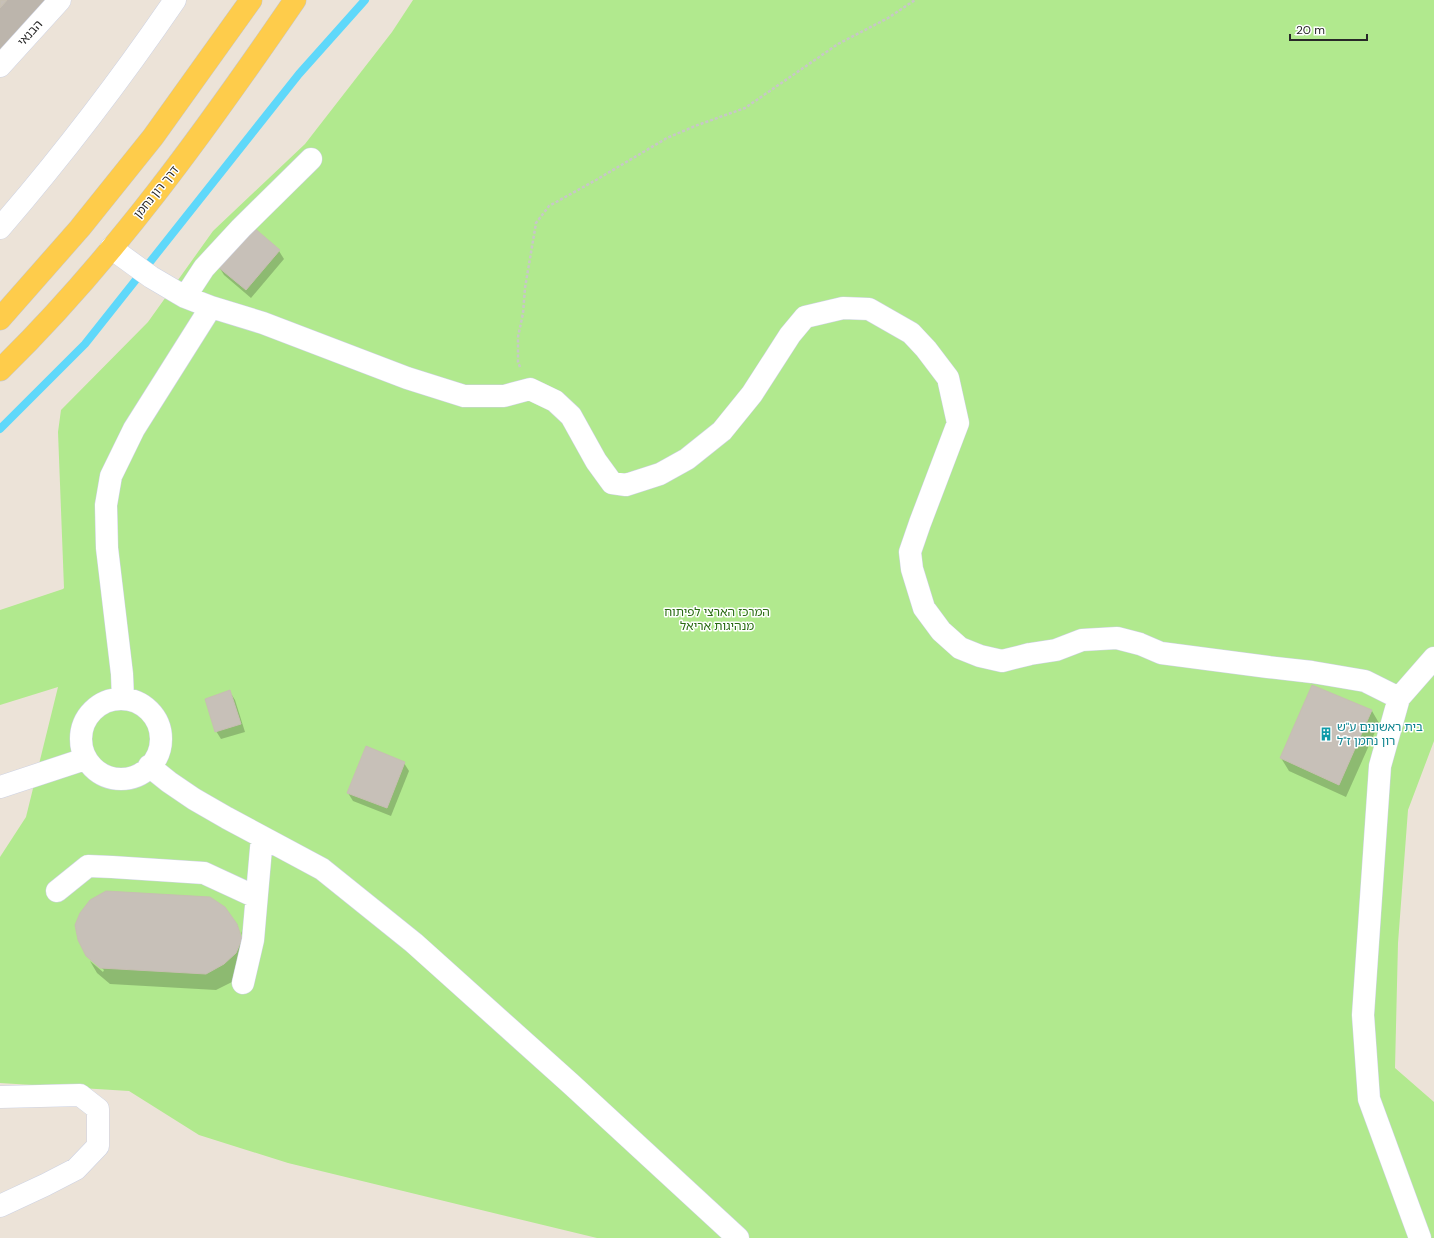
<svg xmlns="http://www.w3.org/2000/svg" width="1434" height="1238" viewBox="0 0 1434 1238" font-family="'DM Sans','Noto Sans Hebrew',sans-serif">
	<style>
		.green { fill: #b1e98e }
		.shadow { fill: #0003 }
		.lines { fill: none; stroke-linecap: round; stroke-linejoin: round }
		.stream { stroke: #5fd8fa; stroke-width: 8 }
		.building { fill: #c7c0b8; stroke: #c7bfb2 }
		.minor-casing { stroke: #cdd2e3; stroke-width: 23 }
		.major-casing { stroke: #c7c7c7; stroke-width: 23 }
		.path { stroke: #c7c7c7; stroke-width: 2.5; stroke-dasharray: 3 2; stroke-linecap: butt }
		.minor { stroke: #fff; stroke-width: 22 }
		.major { stroke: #fecc4b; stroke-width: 22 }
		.labels { text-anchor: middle; stroke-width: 3; stroke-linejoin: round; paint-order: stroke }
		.street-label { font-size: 12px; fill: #282828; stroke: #fff }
		.park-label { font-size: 12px; fill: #296b12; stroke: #fff }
		.culture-label { font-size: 12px; fill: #0d838f; stroke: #fff; text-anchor: start }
	</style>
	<rect width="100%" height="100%" fill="#ece3d8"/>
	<path class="green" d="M413,0H1434V741L1408,810L1398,943L1395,1068L1434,1102V1238H597L288,1163L199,1135L129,1091L0,1083V857L26,817L58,687L0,705V610L63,589L64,588L58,432L61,410L148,322L213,231L305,144L392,32Z"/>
	<path class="shadow" d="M0,0H54L0,59Z
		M279,251L284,259L251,298L224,275L219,267Z
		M1313,687L1372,711L1379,723L1346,797L1289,771L1281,758Z
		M230,692L235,700L245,732L221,739L216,731Z
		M404,763L409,771L391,816L353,801L348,793Z
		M237,924L242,944H244L241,931L246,941L234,981L216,990L110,984L97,973L90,961L103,972L104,970L87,956Z"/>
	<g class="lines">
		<path class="stream" d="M0,429L85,344L299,74L365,0"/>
	</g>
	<path class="building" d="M0,0H7L0,8Z
		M0,0H7L0,8Z
		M252,226L280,250L246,290L218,267Z
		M1312,685L1372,710L1339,785L1280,758Z
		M230,690L241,724L215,732L205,699Z
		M366,746L405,762L387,808L347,793Z
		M106,891L210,897L225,907L237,924L242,939L236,953L224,964L206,974L100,968L86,956L78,940L75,925L80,913L90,900Z"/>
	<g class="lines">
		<g class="minor-casing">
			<path id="minor" d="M0,66L60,0
				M0,228C63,155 121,79 175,0
				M111,248L151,277L185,297L211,307L263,323L407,378L464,396H504L530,389L555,401L571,416L596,461L612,483L626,485L660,474L687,459L722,431L752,394L790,335L805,317L843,308L869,309L911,333L926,349L948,378L958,423L920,523L910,552L912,569L924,608L941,631L960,648L980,656L1002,661L1030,654L1056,650L1082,640L1117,638L1140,644L1161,653L1268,667L1312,672L1365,681L1399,698
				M185,297L204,268L241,228L311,159
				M123,699L122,674L107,548L106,505L111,476L134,429L211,307
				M81 739a40 40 0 1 1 80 0a40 40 0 1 1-80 0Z
				M149,766L169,782L194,799L227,818L322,869L414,943L571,1084L738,1238
				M0,787L85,759
				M57,891L88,866L112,867L204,873L256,897
				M243,983L253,940L262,837
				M0,1097L80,1095L98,1109V1146L76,1169L45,1185L0,1206
				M1420,1238L1369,1099L1363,1015L1380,766L1399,698L1434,658"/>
		</g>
		<g class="major-casing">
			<path id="major" d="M0,319L80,228L153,137L251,0
				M0,370C113,260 206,130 295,0"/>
		</g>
		<path class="path" d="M520,367L518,362V337L523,313L525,288L536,223L549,206L596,180L667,138L695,126L745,108L838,44L888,18L915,0"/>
		<use href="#minor" class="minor"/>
		<use href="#major" class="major"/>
	</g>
	<defs>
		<g id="building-bare" transform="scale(1.08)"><path d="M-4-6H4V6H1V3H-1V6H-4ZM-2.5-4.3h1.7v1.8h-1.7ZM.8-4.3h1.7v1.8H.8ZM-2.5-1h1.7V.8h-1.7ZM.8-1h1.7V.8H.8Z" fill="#0f9aa8" stroke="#fff" stroke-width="2.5" paint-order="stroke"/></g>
	</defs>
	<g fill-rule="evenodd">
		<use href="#building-bare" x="1326" y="734"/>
	</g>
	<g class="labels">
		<g class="street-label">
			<text transform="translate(30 33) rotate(-48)" y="4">הבנאי</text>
			<text transform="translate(156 192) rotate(-51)" y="4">דרך רון נחמן</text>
		</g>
		<g class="park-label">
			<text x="717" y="616">המרכז הארצי לפיתוח<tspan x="717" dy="14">מנהיגות אריאל</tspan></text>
		</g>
		<g class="culture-label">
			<text x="1337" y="731">בית ראשונים ע"ש<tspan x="1337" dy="14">רון נחמן ז"ל</tspan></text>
		</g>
	</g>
	<path d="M1290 34v6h77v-6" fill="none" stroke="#282828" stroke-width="2"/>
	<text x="1296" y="34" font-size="12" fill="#282828" stroke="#ffffff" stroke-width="3" paint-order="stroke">20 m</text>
</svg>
